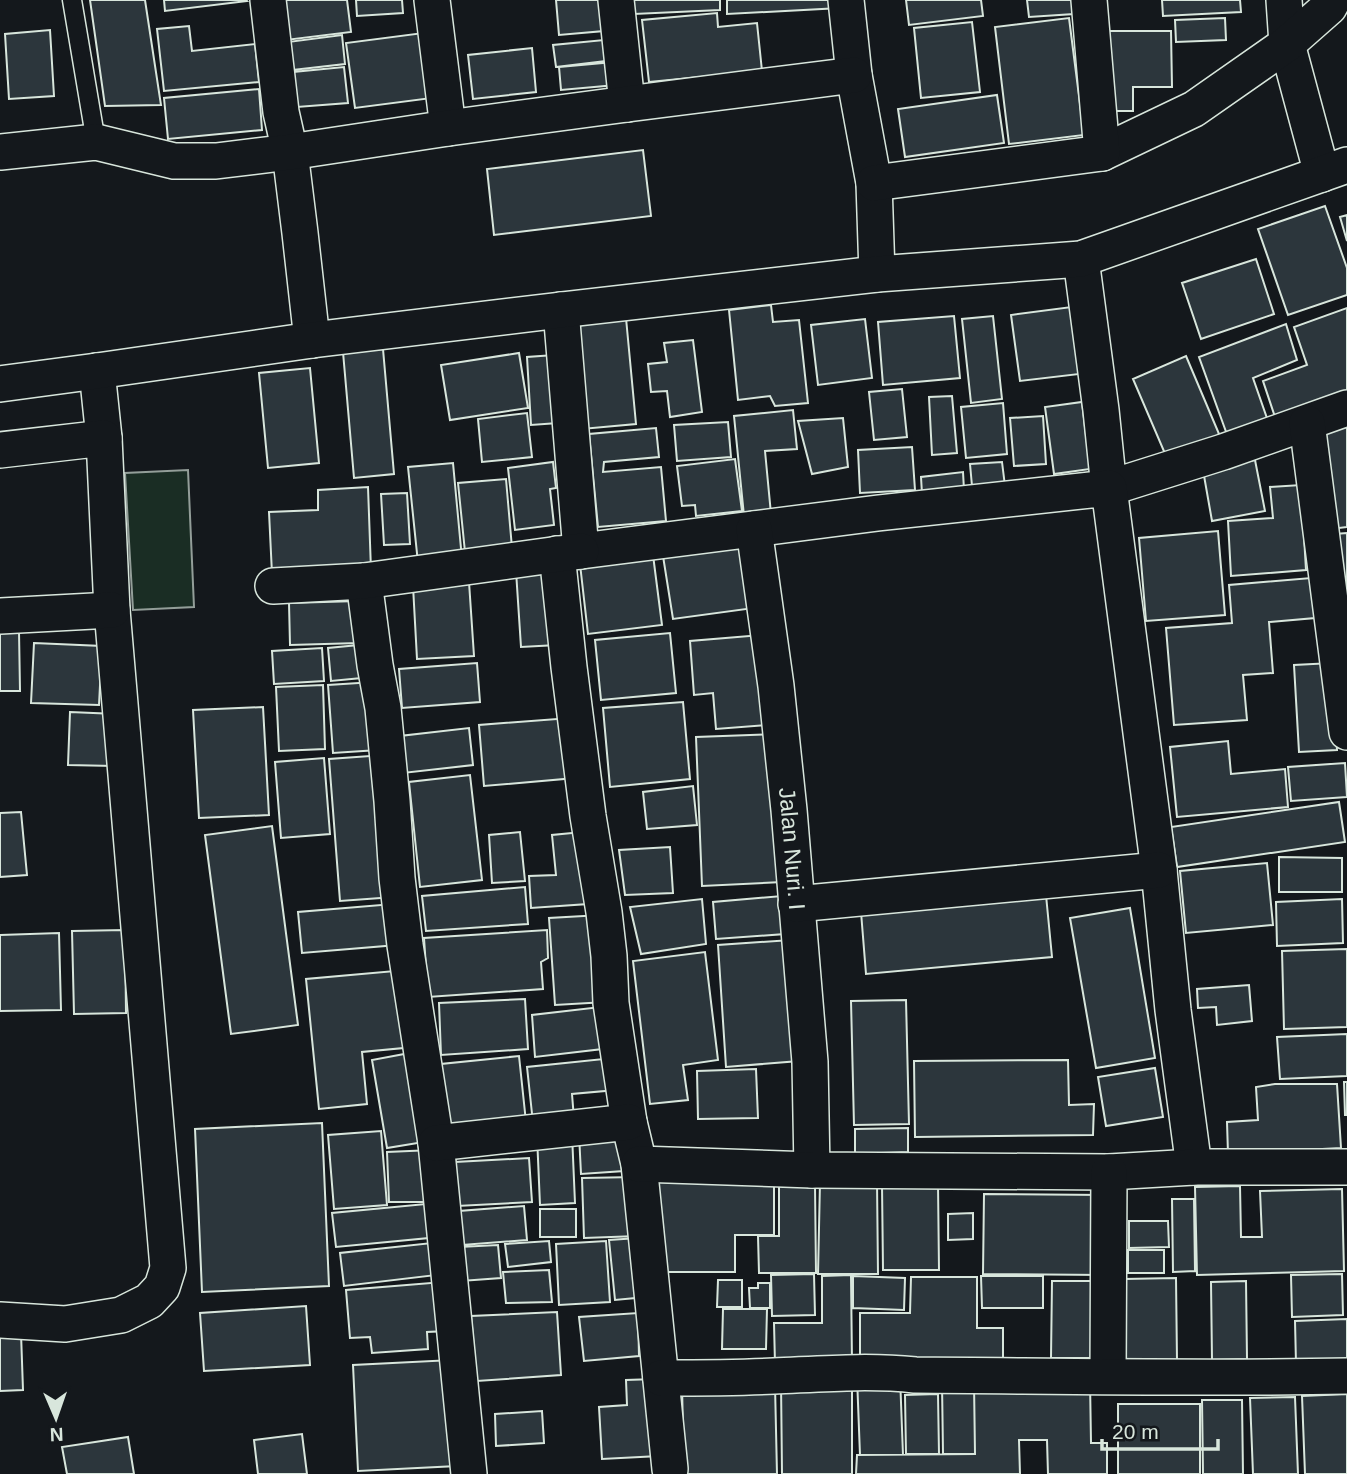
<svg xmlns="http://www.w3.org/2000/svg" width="1347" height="1474" viewBox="0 0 1347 1474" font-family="Arial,sans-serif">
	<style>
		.green { fill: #1a2d24; stroke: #939e99; stroke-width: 2 }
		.building { fill: #2c363c; stroke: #d8e6dc; stroke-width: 2 }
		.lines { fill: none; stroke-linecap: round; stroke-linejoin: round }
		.service-casing { stroke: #d8e6dc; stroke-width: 21 }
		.minor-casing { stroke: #d8e6dc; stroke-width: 38 }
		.service { stroke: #14181c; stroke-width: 18 }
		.minor { stroke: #14181c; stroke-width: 35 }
		.labels { text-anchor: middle; stroke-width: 5; stroke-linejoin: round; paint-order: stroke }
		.street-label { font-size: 23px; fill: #d8e6dc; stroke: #14181c }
	</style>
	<rect width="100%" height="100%" fill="#14181c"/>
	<path class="green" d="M188,470L194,607L133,610L125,473Z"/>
	<path class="building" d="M90,0H145L161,105L105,106Z
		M164,0H246L247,1L165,11Z
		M273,0H347L351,32L278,41Z
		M356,0H402L403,13L357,16Z
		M556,0H601L604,31L559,35Z
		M634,0H720V10L634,14Z
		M727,0H839L840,8L727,14Z
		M906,0H981L983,16L909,25Z
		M1027,0H1073L1074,14L1029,17Z
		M1162,0H1240L1241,12L1163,16Z
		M717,13L718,27L757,23L762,71L649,82L642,20Z
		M1069,18L1084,135L1009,144L995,27Z
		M1225,18L1226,40L1176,42L1175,20Z
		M972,22L980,92L921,98L914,28Z
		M189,26L192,51L255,44L259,82L164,91L157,29Z
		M50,30L54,96L9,99L5,34Z
		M1104,31H1171L1172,87H1133V111H1105Z
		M423,33L432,98L355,108L346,43Z
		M342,35L345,64L284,71L280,43Z
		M604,40L606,61L556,67L553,45Z
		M532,48L536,92L473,99L468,55Z
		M614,62L616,85L561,90L559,67Z
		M344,67L348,103L297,107L293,72Z
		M259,89L262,130L168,139L164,98Z
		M997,95L1004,143L905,157L898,109Z
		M643,150L651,216L494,235L487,169Z
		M1325,206L1347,268V295L1288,315L1258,229Z
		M1347,215V241L1340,217Z
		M1256,259L1274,314L1201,339L1182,283Z
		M771,305L773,322L799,320L808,403L775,406L770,396L738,400L729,310Z
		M1079,306L1088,373L1020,381L1011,315Z
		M1347,308V399L1277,423L1263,381L1307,365L1294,327Z
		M954,316L960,378L883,385L878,322Z
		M993,316L1002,399L971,403L962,319Z
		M626,318L636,424L582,429L571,323Z
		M865,319L872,378L818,385L811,325Z
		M1286,324L1297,360L1253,378L1269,424L1229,440L1199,357Z
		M693,340L702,412L670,417L667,391L651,392L648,364L667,362L664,343Z
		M383,349L394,474L354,478L343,352Z
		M519,353L528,408L450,420L441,365Z
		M554,355L558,423L531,425L527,357Z
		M1186,356L1222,441L1169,463L1133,379Z
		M310,368L319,463L268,468L259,373Z
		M902,389L907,437L874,440L869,392Z
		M952,396L957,453L932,455L929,397Z
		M1082,402L1090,469L1054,474L1045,407Z
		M1003,403L1007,454L966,458L961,407Z
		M793,410L797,449L765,451L771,514L744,516L734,416Z
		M527,413L532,457L482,462L478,419Z
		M1043,416L1046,464L1014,466L1010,418Z
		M843,418L848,467L812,474L798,421Z
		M728,422L731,457L677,461L674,425Z
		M1347,427V527L1331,529L1319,431Z
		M656,428L659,457L604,462L603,472L661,467L666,521L598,527L589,434Z
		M912,447L915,490L860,493L858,450Z
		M735,459L742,511L696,516L695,505L682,506L677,466Z
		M1255,460L1265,511L1212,521L1203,470Z
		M553,462L556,488L550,489L554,525L515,530L508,468Z
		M1002,462L1006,494L973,497L970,464Z
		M453,463L462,559L418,563L408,467Z
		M963,472L964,490L922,494L921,477Z
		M506,479L512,548L465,552L458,483Z
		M1301,485L1306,570L1231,576L1228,521L1273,518L1270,487Z
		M368,487L371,570L272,574L269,512L318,510V490Z
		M407,493L410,544L384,545L381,494Z
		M1218,531L1225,615L1146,621L1139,538Z
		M1347,533V624L1335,534Z
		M744,545L754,608L673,619L663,556Z
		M653,555L662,625L588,634L580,564Z
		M551,568L557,645L521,647L516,571Z
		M1311,578L1315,618L1269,622L1273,673L1243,675L1247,720L1174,725L1166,628L1232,623L1229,585Z
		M469,582L474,656L417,659L413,586Z
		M358,601L359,643L290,645L289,603Z
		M19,631L20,691H0V632Z
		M670,633L676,693L601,700L595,640Z
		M761,635L767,725L716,729L713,693L694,695L690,641Z
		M34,643L102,646L99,705L31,703Z
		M369,644L372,677L331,681L328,648Z
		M322,648L324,681L274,684L272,651Z
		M477,663L480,702L402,708L399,669Z
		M1332,663L1337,750L1299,752L1294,665Z
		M374,682L378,750L333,753L328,685Z
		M323,685L325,749L279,751L276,687Z
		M683,702L690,779L610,787L603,708Z
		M263,707L269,815L199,818L193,710Z
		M70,712L116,714L114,766L68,765Z
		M570,718L575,778L484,786L479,725Z
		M469,728L473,765L403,773L400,736Z
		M776,734L782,882L702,886L696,737Z
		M1228,741L1231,774L1285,769L1288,807L1177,817L1170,747Z
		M384,755L394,897L340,901L329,759Z
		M324,758L330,834L281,838L275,762Z
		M1345,763L1347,797L1291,801L1288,767Z
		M470,775L482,880L420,887L409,782Z
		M693,786L697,825L647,829L643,792Z
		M1339,802L1345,842L1177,867L1171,827Z
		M21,812L27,875L0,877V813Z
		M272,826L298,1025L231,1034L205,835Z
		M520,832L525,881L492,883L489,835Z
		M582,832L588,904L531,908L529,876L556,875L552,835Z
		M670,847L673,893L625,895L619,850Z
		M1279,857L1342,858V892H1279Z
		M1267,863L1273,925L1186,933L1180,871Z
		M525,887L528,924L426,931L422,896Z
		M1046,895L1052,957L866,974L861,912Z
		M782,896L785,934L716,939L713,902Z
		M702,899L706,944L641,954L630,907Z
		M1342,899L1343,943L1277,946L1276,902Z
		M393,904L397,945L302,953L298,912Z
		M1130,908L1155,1058L1096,1068L1070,918Z
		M601,915L606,1002L555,1005L549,918Z
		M125,930L126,1013L74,1014L72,931Z
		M547,930L548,958L541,962L543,989L428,997L424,938Z
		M59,933L61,1010L0,1011V935Z
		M791,940L799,1061L726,1067L718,945Z
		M1347,949V1027L1284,1029L1282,951Z
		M705,952L718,1060L683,1065L688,1100L650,1104L633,961Z
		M406,970L414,1047L362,1052L367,1104L319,1109L306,979Z
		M1249,985L1252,1021L1217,1025L1216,1007L1198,1008L1197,989Z
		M525,999L528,1049L441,1055L439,1003Z
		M906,1000L909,1124L854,1125L851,1001Z
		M609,1006L611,1048L535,1057L532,1015Z
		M1347,1034V1076L1280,1079L1277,1037Z
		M415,1052L430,1141L387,1148L372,1060Z
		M519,1056L526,1122L447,1129L441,1064Z
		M613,1058L616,1090L572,1094L574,1119L533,1123L527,1067Z
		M1068,1060L1069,1105L1094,1104L1093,1135L915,1137L914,1061Z
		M1155,1068L1163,1117L1106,1126L1098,1077Z
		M756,1069L758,1118L698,1119L697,1071Z
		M1344,1082H1347V1115H1345Z
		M1275,1084H1337L1341,1148L1228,1154L1227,1122L1258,1120L1256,1087Z
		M322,1123L329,1286L202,1292L195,1129Z
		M908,1128V1152L855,1154V1129Z
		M381,1131L387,1205L334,1209L328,1135Z
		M621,1132L624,1171L581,1174L579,1134Z
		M572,1134L575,1203L540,1205L537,1136Z
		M432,1150L433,1202H389L387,1152Z
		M529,1158L532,1202L457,1206L455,1162Z
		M774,1175V1235H735V1272H656L655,1176Z
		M636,1177L638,1236L584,1238L582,1178Z
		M877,1181L878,1274H818L820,1182Z
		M938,1183L939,1270H883L882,1185Z
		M815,1185L816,1273H759L758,1236H779V1186Z
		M1240,1186L1241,1237H1262L1260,1191L1342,1189L1344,1271L1197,1275L1195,1187Z
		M984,1194L1105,1195L1104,1275L983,1274Z
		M1172,1199H1194L1195,1271L1173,1272Z
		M436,1203L439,1237L336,1247L332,1213Z
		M524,1206L527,1240L462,1245L459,1211Z
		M540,1209H576V1237H540Z
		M973,1213V1239L948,1240V1214Z
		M1129,1221H1168L1169,1247L1129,1248Z
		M638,1238L646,1297L615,1300L609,1240Z
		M549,1241L551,1262L508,1267L505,1244Z
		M606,1241L610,1302L559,1305L556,1244Z
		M441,1242L445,1274L344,1286L340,1253Z
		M498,1245L501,1278L461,1281L459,1247Z
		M1128,1250H1164V1273H1128Z
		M549,1270L552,1302L506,1303L503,1272Z
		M814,1274L815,1315L772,1316L771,1275Z
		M1342,1274L1343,1315L1292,1317L1291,1275Z
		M851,1275L852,1363L775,1364L774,1323H822V1276Z
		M853,1276L905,1278L904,1310L853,1308Z
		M981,1276H1043V1308H982Z
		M911,1277H977V1328H1003V1362H860V1313H910Z
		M1176,1278L1177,1361L1124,1362V1279Z
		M718,1280H742V1307H717Z
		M1052,1281H1104L1103,1358H1051Z
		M1246,1281L1247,1359L1212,1360L1211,1282Z
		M443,1282L447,1331L427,1332L428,1349L372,1353L370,1337L350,1338L346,1290Z
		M758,1283H770V1308H750L749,1288H758Z
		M306,1306L310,1365L204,1371L200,1313Z
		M723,1309H767L766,1349H722Z
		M557,1312L561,1375L477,1381L471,1316Z
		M638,1313L639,1356L584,1361L579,1317Z
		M1347,1319V1362L1296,1364L1295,1321Z
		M21,1333L23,1390L0,1391V1334Z
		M452,1360L457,1466L358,1471L353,1365Z
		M900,1376L903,1455H860L857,1377Z
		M655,1379L659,1456L602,1459L599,1407L627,1405L626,1380Z
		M1090,1381L1091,1443H1107V1474H1048L1047,1440H1019L1020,1474H856L857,1455L975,1454L974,1383Z
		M781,1382H852V1474H782Z
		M942,1383H974L975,1454H943Z
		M775,1385L777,1474H684L682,1386Z
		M938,1394L939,1454H906L905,1395Z
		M1347,1394V1474H1305L1302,1396Z
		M1295,1397L1298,1474H1253L1250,1398Z
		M1202,1400H1242L1243,1474H1203Z
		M1118,1404H1200V1474H1118Z
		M542,1411L544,1443L496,1446L495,1414Z
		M302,1434L307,1474H258L254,1440Z
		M128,1437L134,1474H67L62,1447Z"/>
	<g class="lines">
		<g class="service-casing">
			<path id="service" d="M72,0L96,142"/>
		</g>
		<g class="minor-casing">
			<g id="minor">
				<path d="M268,0L281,112L290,152L300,233L312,340"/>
				<path d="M432,0L448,128"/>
				<path d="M616,0L627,104"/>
				<path d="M846,0L854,75L874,183L877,274"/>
				<path d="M1284,0L1287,44L1322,174"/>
				<path d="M0,152L96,142L174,161H216L290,152L448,128L627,104L854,75"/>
				<path d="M1102,153L1194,109L1287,44L1329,7L1333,0"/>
				<path d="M874,183L1102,153L1089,0"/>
				<path d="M1081,259L1101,410L1109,488L1223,452L1347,408"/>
				<path d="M561,310L581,551L878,513L1109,488L1159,870L1173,1010L1194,1167"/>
				<path d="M97,371L104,438"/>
				<path d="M0,384L97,371L312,340L561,310L877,274L1081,259L1347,165"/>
				<path d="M1307,423L1347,732"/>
				<path d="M0,450L104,438L112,610L168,1268L162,1287L149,1301L121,1315L65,1324L0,1320"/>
				<path id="s1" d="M754,529L776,686L789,810L810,1062L812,1170"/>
				<path d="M557,554L569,667L588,816L604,912L609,956L611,1003L629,1122L639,1164L670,1469"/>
				<path d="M364,581L375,665L383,708L392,801L397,878L405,945L436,1143L469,1474"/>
				<path d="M273,586L364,581L581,551"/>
				<path d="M0,616L112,610"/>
				<path d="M796,904L1159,870"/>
				<path d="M436,1143L629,1122"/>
				<path d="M639,1164L812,1170L1109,1172L1194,1167H1347"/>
				<path d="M1108,1376L1109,1172"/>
				<path d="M661,1378C699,1378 737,1378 774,1376C821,1374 868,1370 915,1375C1059,1376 1203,1379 1347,1376"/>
			</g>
		</g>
		<use href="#service" class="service"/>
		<use href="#minor" class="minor"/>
	</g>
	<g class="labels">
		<g class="street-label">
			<text dy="8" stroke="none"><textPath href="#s1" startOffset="322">Jalan Nuri. I</textPath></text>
		</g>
	</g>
	<g transform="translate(56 1418) rotate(178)" stroke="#14181c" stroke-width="5" paint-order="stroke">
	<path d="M0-5L12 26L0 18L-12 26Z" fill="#d8e6dc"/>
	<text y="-10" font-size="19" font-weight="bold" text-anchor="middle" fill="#d8e6dc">N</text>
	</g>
	<path d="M1102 1439v10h116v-10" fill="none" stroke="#d8e6dc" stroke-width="3.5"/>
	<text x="1112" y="1439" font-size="21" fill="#d8e6dc" stroke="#14181c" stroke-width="5" paint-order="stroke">20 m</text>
</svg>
